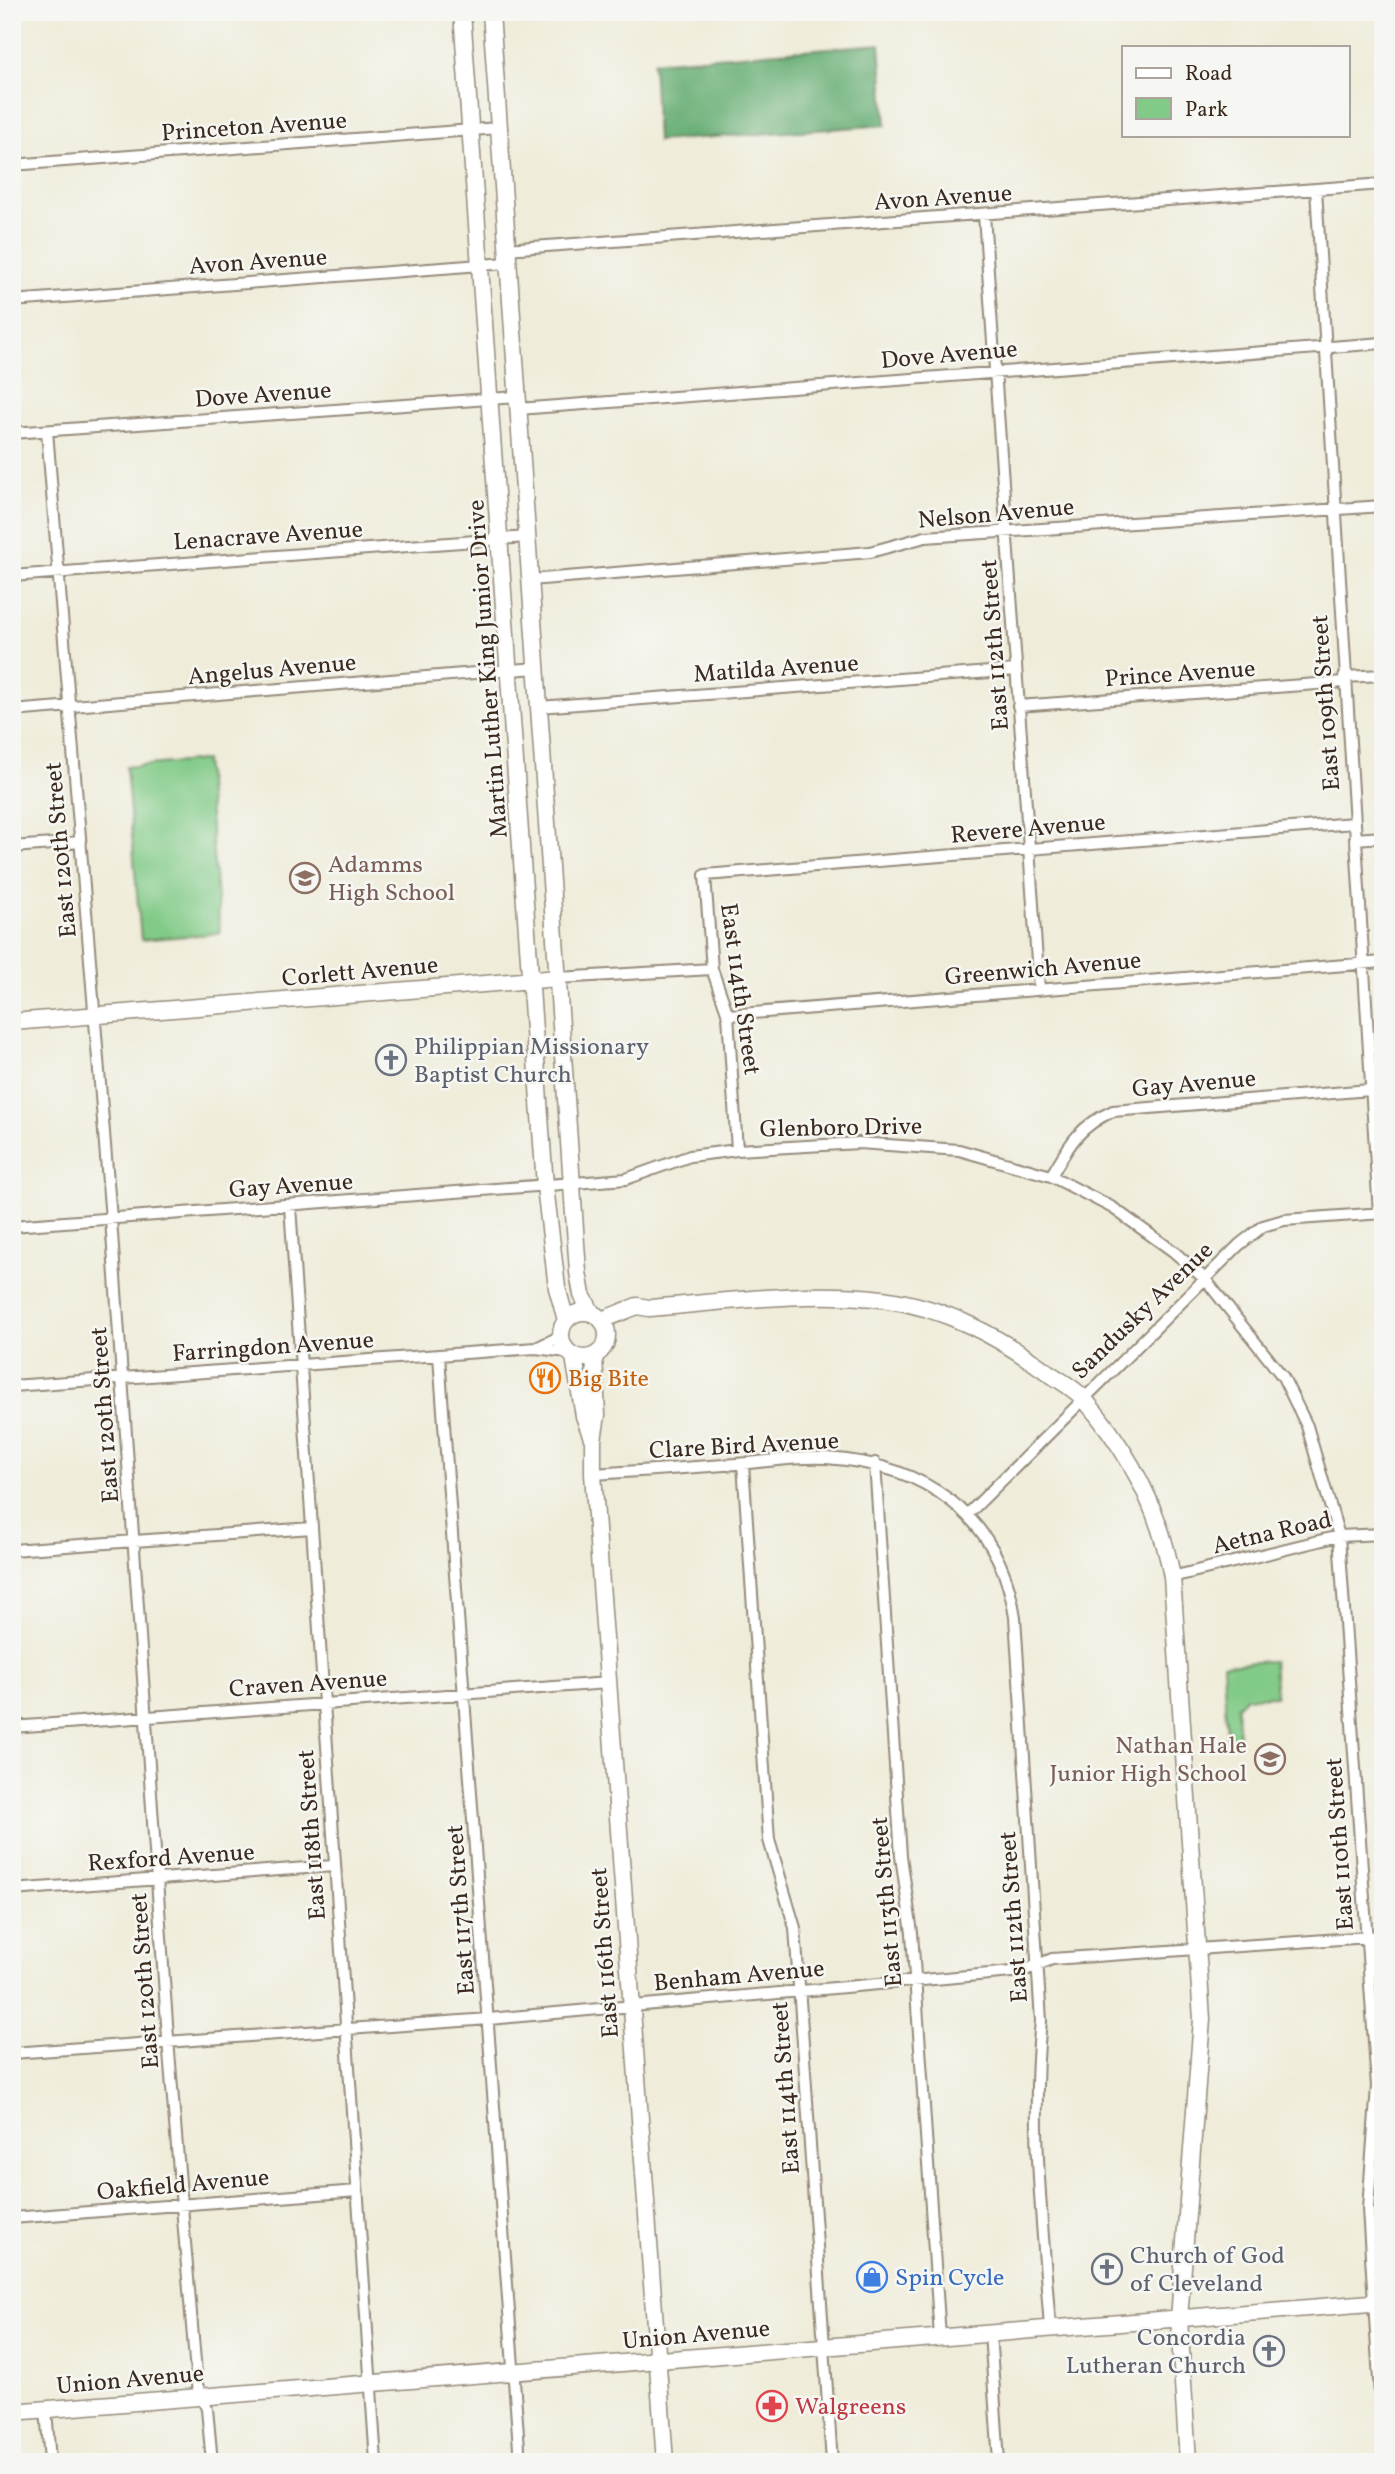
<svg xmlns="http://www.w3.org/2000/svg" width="1395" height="2474" viewBox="0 0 1395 2474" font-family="Vollkorn,serif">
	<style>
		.green { fill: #81ca87; stroke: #5e7a52; stroke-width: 2 }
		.forest { fill: #68ae74; stroke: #526c49; stroke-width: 2 }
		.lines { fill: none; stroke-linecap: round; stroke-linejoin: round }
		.street-casing { stroke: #958b7c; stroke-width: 14 }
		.secondary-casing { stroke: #958b7c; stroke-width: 19 }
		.street { stroke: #fff; stroke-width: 10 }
		.secondary { stroke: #fff; stroke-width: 16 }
		.labels { text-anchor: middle; stroke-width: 5; stroke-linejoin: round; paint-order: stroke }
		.street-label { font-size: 24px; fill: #3b2a1e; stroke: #f6f6f2 }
		.education-label { font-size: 24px; fill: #785e54; stroke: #f6f6f2; text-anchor: start }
		.worship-label { font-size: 24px; fill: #5b616d; stroke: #f6f6f2; text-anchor: start }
		.food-label { font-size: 24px; fill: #c56008; stroke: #f6f6f2; text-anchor: start }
		.shop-label { font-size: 24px; fill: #366cbe; stroke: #f6f6f2; text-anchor: start }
		.health-label { font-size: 24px; fill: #be3a42; stroke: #f6f6f2; text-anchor: start }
	</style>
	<rect width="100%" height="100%" fill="#f6f6f2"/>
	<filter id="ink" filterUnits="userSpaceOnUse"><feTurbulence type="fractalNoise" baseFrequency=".0143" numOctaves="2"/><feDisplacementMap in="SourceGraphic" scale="14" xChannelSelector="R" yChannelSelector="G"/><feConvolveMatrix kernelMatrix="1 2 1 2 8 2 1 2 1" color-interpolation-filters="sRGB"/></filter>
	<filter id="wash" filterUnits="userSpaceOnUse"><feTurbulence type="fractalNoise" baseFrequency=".00686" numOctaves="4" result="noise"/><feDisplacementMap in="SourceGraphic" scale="28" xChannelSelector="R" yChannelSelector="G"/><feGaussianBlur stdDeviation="1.57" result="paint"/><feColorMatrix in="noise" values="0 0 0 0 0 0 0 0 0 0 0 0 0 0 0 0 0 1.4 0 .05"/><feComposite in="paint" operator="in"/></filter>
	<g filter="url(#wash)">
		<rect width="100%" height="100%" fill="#efecd9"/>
		<path class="green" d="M205,760L220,933L141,940L126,767Z
			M1273,1661L1276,1696L1246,1697L1237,1706L1239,1739H1227L1223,1664Z"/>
		<path class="forest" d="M880,44L886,125L657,141L653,62Z"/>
	</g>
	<g filter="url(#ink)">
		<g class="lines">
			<g class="street-casing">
				<path id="street" d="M12,165L498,128
					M1316,189L1379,1214
					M984,215L1039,989
					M506,249L1383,184
					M12,301L507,263
					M518,409L1383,343
					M47,431L111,1219L169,2052L197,2385L207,2409L212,2462
					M12,433L517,397
					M12,576L527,537
					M530,580L870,552L925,537L1383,506
					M1344,677L1383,675
					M1018,706L1344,682
					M539,707L1016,670
					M12,711L536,668
					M1355,839L1383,837
					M12,847L81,842
					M558,978L712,969
					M728,1015L1383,962
					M737,1150L728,1015L712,969L705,875L1354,823
					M1051,1176C1069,1145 1079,1126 1113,1111L1370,1090
					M290,1206L376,2462
					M12,1226L626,1179L690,1156L737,1150L859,1143L959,1150L1051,1176L1113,1208L1173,1251L1205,1279L1283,1377L1307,1426L1339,1536L1377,2086L1368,2209L1383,2442
					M536,1348L561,1336
					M439,1356L520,2462
					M12,1386L536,1348L567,1352
					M875,1463L901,1856L912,1933L940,2337
					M743,1464L769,1840L795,1928L832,2462
					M593,1474C640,1471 688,1468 736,1464C765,1462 797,1456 826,1458C924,1464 1000,1515 1015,1617L1041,2021C1030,2123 1043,2226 1050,2328
					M968,1514L1239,1245L1263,1226L1284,1220L1383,1213
					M12,1550L312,1528
					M1172,1577L1339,1536L1383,1534
					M12,1727L608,1683
					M12,1890L333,1866
					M12,2053L489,2019L1023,1971L1052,1959L1383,1936
					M12,2218L357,2191
					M990,2333L999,2462
					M46,2409L50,2462"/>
			</g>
			<g class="secondary-casing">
				<path id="secondary" d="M462,12L545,1186L557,1288L566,1320
					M491,12L578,1272L582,1295L592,1313
					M12,1022L558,978
					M561 1335a23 23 0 1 1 46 0a23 23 0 1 1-46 0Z
					M602,1320L637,1306L649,1308C726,1302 805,1290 882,1299C946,1307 999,1337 1050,1374C1061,1381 1075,1389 1084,1399C1129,1451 1160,1509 1172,1577L1202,2019L1179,2319L1188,2462
					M594,1356L597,1415L593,1440V1474L665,2462
					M574,1357L584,1416L592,1438
					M12,2412L1383,2302"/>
			</g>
			<use href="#street" class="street"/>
			<use href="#secondary" class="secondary"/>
		</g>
	</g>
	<defs>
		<g id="school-ring" transform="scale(1.575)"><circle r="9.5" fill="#f6f6f2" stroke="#8d6e63" stroke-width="1.5"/><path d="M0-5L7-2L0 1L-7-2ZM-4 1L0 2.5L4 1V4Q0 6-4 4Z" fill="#8d6e63"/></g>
		<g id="church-ring" transform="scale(1.575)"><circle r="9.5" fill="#f6f6f2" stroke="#6b7280" stroke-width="1.5"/><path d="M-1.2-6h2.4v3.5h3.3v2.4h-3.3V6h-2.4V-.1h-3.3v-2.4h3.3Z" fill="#6b7280"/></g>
		<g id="restaurant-ring" transform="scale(1.575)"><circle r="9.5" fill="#f6f6f2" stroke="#e8710a" stroke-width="1.5"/><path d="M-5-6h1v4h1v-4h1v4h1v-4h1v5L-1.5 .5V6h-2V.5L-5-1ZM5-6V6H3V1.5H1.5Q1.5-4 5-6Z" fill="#e8710a"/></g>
		<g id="shop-ring" transform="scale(1.575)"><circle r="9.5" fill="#f6f6f2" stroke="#3f7fe0" stroke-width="1.5"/><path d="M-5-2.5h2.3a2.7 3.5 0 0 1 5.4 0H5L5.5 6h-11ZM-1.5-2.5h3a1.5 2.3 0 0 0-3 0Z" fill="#3f7fe0"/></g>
		<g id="pharmacy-ring" transform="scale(1.575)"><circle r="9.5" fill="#f6f6f2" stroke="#e0444e" stroke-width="1.5"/><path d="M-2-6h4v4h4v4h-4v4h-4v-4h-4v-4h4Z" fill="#e0444e"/></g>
	</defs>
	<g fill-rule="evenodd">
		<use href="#school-ring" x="305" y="878"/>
		<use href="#church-ring" x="391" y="1060"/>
		<use href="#restaurant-ring" x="545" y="1378"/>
		<use href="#school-ring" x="1270" y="1759"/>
		<use href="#church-ring" x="1107" y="2269"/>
		<use href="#shop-ring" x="872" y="2277"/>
		<use href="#church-ring" x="1269" y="2351"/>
		<use href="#pharmacy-ring" x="772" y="2406"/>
	</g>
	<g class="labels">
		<g class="street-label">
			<text transform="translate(254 126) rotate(-4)" y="8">Princeton Avenue</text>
			<text transform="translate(943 197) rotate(-4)" y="8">Avon Avenue</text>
			<text transform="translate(258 261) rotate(-4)" y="8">Avon Avenue</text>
			<text transform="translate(949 354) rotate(-5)" y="8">Dove Avenue</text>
			<text transform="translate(263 394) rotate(-4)" y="8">Dove Avenue</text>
			<text transform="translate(996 513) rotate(-5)" y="8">Nelson Avenue</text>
			<text transform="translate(268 535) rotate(-4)" y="8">Lenacrave Avenue</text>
			<text transform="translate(994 645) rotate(-94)" y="8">East 112th Street</text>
			<text transform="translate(776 668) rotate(-4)" y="8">Matilda Avenue</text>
			<text transform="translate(272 669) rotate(-5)" y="8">Angelus Avenue</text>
			<text transform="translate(487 669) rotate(-94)" y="8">Martin Luther King Junior Drive</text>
			<text transform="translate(1180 673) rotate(-4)" y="8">Prince Avenue</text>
			<text transform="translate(1325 703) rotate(-94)" y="8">East 109th Street</text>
			<text transform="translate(1028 828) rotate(-5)" y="8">Revere Avenue</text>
			<text transform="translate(60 850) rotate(-95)" y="8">East 120th Street</text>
			<text transform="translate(1043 968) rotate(-5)" y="8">Greenwich Avenue</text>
			<text transform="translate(360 971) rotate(-5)" y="8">Corlett Avenue</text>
			<text transform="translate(741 989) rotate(82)" y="8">East 114th Street</text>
			<text transform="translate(1194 1083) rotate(-5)" y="8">Gay Avenue</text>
			<text transform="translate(841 1127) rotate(-1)" y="8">Glenboro Drive</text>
			<text transform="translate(291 1185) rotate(-4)" y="8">Gay Avenue</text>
			<text transform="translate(1142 1310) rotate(-44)" y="8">Sandusky Avenue</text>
			<text transform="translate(273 1346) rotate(-4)" y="8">Farringdon Avenue</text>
			<text transform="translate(104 1415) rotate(-94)" y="8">East 120th Street</text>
			<text transform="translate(744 1445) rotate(-3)" y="8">Clare Bird Avenue</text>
			<text transform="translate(1272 1532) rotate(-13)" y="8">Aetna Road</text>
			<text transform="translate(308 1683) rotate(-4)" y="8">Craven Avenue</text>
			<text transform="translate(311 1835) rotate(-94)" y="8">East 118th Street</text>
			<text transform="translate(1339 1844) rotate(-94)" y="8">East 110th Street</text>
			<text transform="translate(171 1857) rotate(-4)" y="8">Rexford Avenue</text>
			<text transform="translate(886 1902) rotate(-95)" y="8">East 113th Street</text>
			<text transform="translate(460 1910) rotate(-94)" y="8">East 117th Street</text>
			<text transform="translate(1013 1917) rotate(-94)" y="8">East 112th Street</text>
			<text transform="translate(604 1953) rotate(-94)" y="8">East 116th Street</text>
			<text transform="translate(739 1975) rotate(-5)" y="8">Benham Avenue</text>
			<text transform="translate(144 1981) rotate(-94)" y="8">East 120th Street</text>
			<text transform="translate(785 2088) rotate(-94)" y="8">East 114th Street</text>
			<text transform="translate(183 2184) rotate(-5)" y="8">Oakfield Avenue</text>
			<text transform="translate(696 2334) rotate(-5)" y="8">Union Avenue</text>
			<text transform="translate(130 2379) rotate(-5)" y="8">Union Avenue</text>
		</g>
		<g class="education-label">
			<text x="328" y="872">Adamms<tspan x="328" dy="28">High School</tspan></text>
			<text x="1247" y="1753" text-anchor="end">Nathan Hale<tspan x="1247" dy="28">Junior High School</tspan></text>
		</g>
		<g class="worship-label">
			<text x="414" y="1054">Philippian Missionary<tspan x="414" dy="28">Baptist Church</tspan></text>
			<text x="1130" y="2263">Church of God<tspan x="1130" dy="28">of Cleveland</tspan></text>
			<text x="1246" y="2345" text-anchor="end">Concordia<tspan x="1246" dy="28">Lutheran Church</tspan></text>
		</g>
		<g class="food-label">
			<text x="568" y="1386">Big Bite</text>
		</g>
		<g class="shop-label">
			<text x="895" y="2285">Spin Cycle</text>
		</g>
		<g class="health-label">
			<text x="795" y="2414">Walgreens</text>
		</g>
	</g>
	<rect width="1395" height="2474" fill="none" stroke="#f6f6f2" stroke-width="42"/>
	<rect x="1122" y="46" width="228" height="91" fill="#f6f6f2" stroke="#aba49d" stroke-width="2"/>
	<rect x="1136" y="68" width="35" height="10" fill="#ffffff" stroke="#aba49d" stroke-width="2"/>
	<text x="1185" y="80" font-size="21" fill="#3b2a1e">Road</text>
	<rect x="1136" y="98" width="35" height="21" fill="#81ca87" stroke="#aba49d" stroke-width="2"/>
	<text x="1185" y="116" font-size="21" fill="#3b2a1e">Park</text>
</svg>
